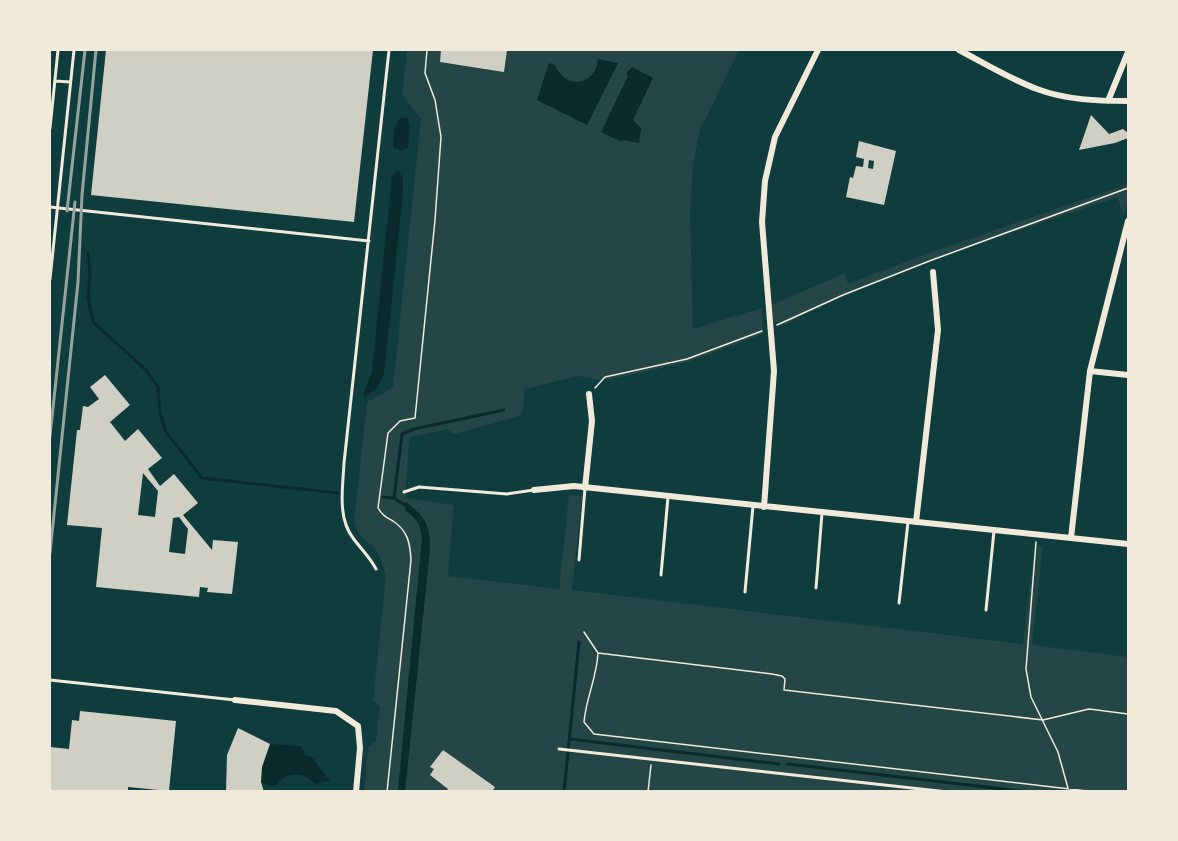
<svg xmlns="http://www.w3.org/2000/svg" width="1178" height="841" viewBox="0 0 1178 841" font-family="Mulish,sans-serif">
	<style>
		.green { fill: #244646 }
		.water { fill: #0a2a2b }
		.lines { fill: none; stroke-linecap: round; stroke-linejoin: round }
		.stream { stroke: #0a2a2b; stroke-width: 3 }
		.building { fill: #cfcfc3; fill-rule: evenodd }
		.path { stroke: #f1e9da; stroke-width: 1.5 }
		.service { stroke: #f1e9da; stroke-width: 3 }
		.minor { stroke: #f1e9da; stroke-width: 6 }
		.rail { stroke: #97a49c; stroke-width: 3 }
	</style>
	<rect width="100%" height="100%" fill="#0f3d3e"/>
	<path class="green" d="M407,50H739L700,130L693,165L690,214L693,329L762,308L763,334L690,361L640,373L604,380L577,376L525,389L522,415L454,434L448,429L411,437L409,443L405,498L454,505L448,576L559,589L569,495L582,496L572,590L1023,644L1035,545L1043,546L1032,645L1128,657V791H405L430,548C426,525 426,516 406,502V511C417,518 421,526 422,539L398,791H364L368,748L376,741L380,707L373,700L386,577C384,566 381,558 375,549C366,539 357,535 354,522L367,402L393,387L421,119L402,94Z
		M1128,184V202L1123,217L1118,197C1004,235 888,271 782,326L774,321L772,305L845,273L848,284L926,254Z"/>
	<path class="water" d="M598,59L618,63L587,125L537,100L549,63L555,65C565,90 596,86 598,59Z
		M632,67L653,78L633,120L641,128L639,143L623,140L622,142L601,132L628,76L626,74Z
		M407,117L410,128L408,148L400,151L393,147L394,130L399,119Z
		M398,170L403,178V193L384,374L377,388L366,397L363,395L372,372L392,176Z
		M405,502C424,515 430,524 430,548L405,791L398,792L422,539C421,526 417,518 406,511Z
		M270,744L300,746L306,755L311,756L330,781L315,784C304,771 286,771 276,786H269L261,782L262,767Z"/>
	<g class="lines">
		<path class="stream" d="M88,253L90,274L88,297L93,322L146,370L158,387L160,413L166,432L202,478L338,493
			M383,497L394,498L407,507
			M394,498L402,434L414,429L504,410
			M570,739L779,764
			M788,764L1029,792
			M564,792L579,642"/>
	</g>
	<path class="building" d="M106,50H373L354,222L91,195Z
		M441,50H507L504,72L440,62Z
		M1091,115L1109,134L1123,129L1128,133V138L1115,143L1079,150Z
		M859,141L896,151L884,205L846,197L850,177L853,178L856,166L863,167L864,159L856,157ZM869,160L874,161L873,169L868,168Z
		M105,375L130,405L110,422L125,441L138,429L162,458L148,469L160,486L174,474L198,503L183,515L212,550L213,540L238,542L232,594L207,592L208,588L200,587L199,597L96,587L102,528L67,525L77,430H80L83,406L88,407L99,399L90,387ZM143,473L158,491L155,517L138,515ZM179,517L188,529L185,554L169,552L173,518Z
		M80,711L176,721L169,791L128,787V792H50V747L69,749L72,720L79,721Z
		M238,728L270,744L262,767L261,782L264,792H226L227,755Z
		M443,750L495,787L492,792H446L448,789L430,775L434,769L430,767Z"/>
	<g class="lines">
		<path class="path" d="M777,325L843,295L932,260L1128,188
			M595,388L605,377L687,359L762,331
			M1036,542L1026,669L1031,697L1058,752L1069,792
			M584,632L598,653L772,674L782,676L785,679L784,690L1043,720L1089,709L1128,714
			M598,653C597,677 586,698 584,722L594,734L1096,792
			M387,792L411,560C410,543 408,531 393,521C386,517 382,515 378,508L388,433L400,421L415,418L435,220L441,137L435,100L425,73L427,50
			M648,792L651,765"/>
		<path class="service" d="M55,81L70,82
			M50,128L58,50
			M50,207L369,241
			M50,279L74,50
			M404,492L419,487L507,494L534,490
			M579,560L585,488
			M376,569C370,557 361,549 353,538C337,517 343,487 344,463L389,50
			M661,575L668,497
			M816,588L822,513
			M745,592L753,506
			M899,603L908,522
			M986,610L994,531
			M50,680L235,700
			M559,749L948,792"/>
		<path class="minor" d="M959,50C984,63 1010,79 1037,89C1066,100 1098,101 1128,101
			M1108,101L1128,52
			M1090,371L1128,375
			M585,488L592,421L589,394
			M534,490L574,486L1128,544
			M764,507L774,371L762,222L765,181L775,137L818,50
			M916,522L938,330L933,272
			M1071,538L1090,371L1128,221
			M235,700L336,711L358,726L360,748L356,792"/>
		<path class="rail" d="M67,211L85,50
			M50,436L75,202
			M50,553L78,282L82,195L96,50"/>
	</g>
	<rect width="1178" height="841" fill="none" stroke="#f1e9da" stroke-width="102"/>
</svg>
